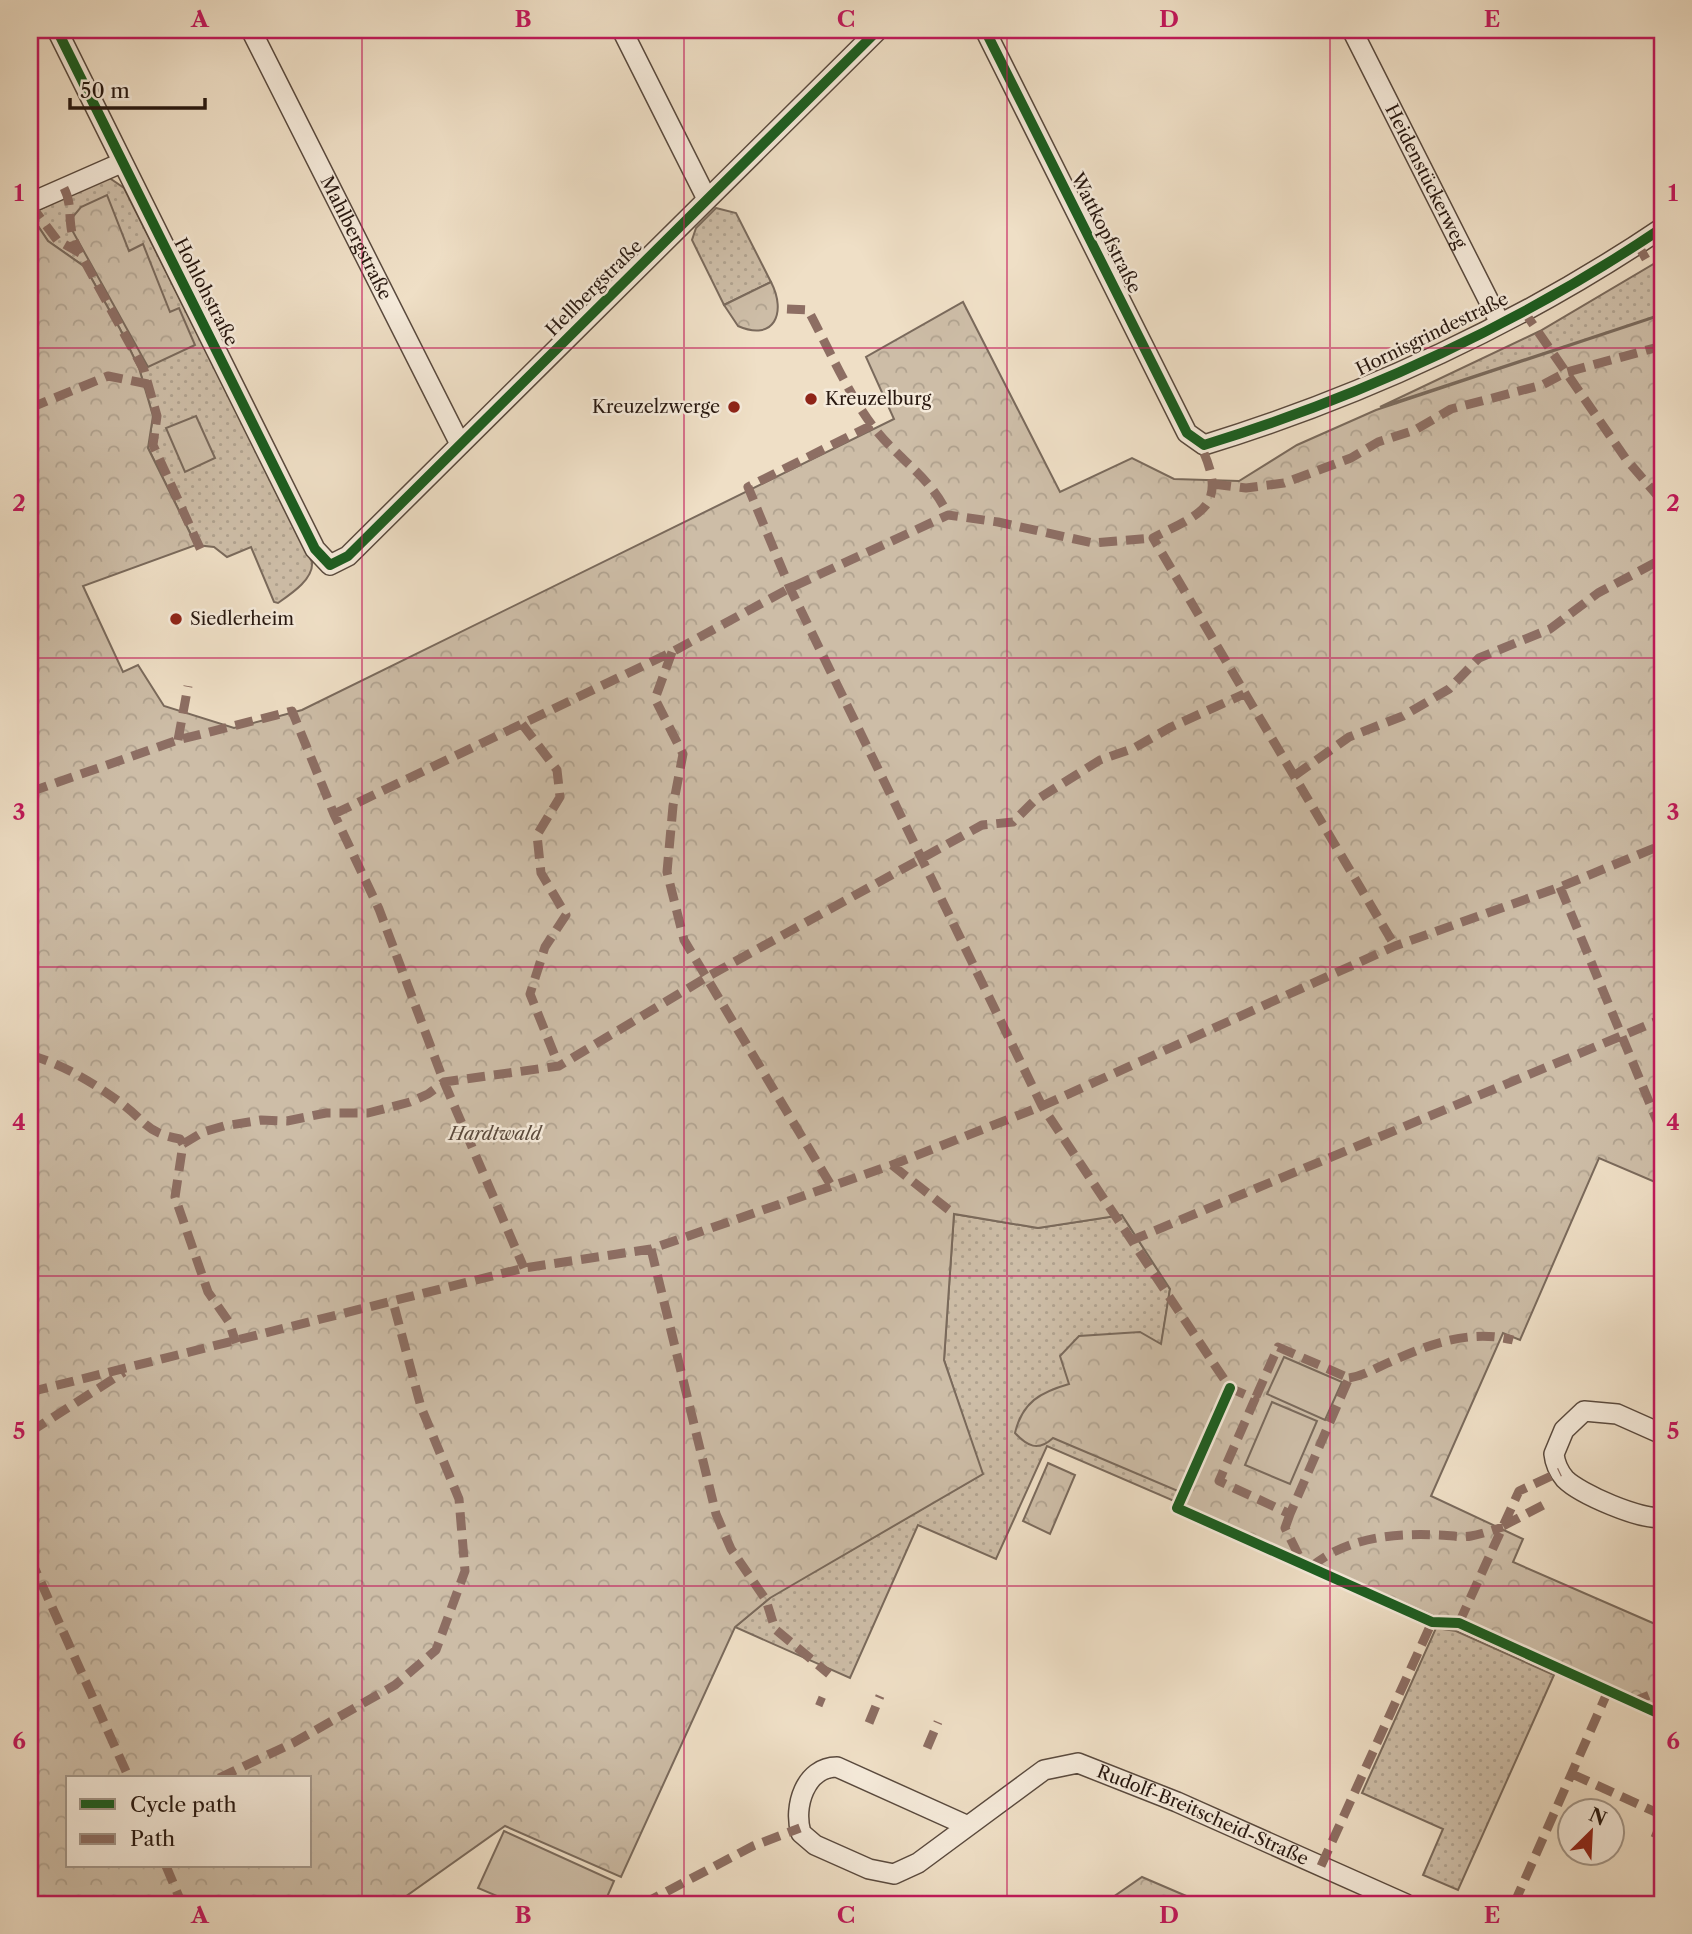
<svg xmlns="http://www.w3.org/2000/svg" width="1692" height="1934" viewBox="0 0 1692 1934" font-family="'Libre Caslon Text',serif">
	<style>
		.grass { fill: url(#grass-dots); stroke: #7a6a5c; stroke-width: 2 }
		.forest { fill: url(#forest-crowns); stroke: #7a6a5c; stroke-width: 2; fill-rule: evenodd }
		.pitch { fill: #cdbda7; stroke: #7a6a5c; stroke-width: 2 }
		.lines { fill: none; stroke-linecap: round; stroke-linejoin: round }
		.minor-casing { stroke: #5a4a3e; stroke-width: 22 }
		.minor { stroke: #f5eada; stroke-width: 19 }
		.quiet { stroke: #8d6e63; stroke-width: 9; stroke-dasharray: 18 9; stroke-linecap: butt }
		.cycleway-casing { stroke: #f5eada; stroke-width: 15 }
		.cycleway { stroke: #1b5e20; stroke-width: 10 }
		.grid { fill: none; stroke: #c2185b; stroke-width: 2; stroke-opacity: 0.55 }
		.poi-dot { fill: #8f2418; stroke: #f5eada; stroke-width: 2.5 }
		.labels { text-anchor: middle; stroke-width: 5; stroke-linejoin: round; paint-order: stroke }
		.street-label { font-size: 18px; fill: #281810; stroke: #f5eada }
		.poi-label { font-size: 18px; fill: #281810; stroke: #f5eada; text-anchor: start }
		.park-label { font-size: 18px; font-style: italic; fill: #5a4a3d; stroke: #f5eada }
		.neatline { fill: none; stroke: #c2185b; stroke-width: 2.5 }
		.grid-label { font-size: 23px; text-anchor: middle; font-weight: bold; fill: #c2185b }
	</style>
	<defs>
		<pattern id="grass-dots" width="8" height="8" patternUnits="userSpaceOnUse" patternTransform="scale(1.75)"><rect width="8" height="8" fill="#cdbda7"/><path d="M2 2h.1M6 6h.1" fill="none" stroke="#b0a28f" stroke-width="1.8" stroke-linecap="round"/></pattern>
		<pattern id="forest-crowns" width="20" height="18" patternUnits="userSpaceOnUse" patternTransform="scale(1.75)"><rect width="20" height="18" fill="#cdbda7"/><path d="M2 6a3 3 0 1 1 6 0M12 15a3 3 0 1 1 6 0" fill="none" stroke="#b0a28f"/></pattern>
	</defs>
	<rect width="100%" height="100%" fill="#efdfc6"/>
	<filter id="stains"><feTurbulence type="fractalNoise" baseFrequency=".00286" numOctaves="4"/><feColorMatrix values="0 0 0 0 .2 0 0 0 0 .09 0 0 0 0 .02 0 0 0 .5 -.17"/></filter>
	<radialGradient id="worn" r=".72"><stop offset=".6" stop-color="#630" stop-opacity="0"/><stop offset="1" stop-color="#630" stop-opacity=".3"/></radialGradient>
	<path class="grass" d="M108,177L124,188L312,562C314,579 291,594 278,603L274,602L251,547L227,557L214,547L196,545L148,448L153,416L139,368L120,329L85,267L48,241L30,214Z
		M716,208L736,213L771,282L724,305L692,240L696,228Z
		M1662,259V314L1380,407L1540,331Z
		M954,1214L1038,1228L1122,1215L1170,1289L1151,1410L1204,1436L1174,1501L1047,1446L996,1559L918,1525L850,1678L735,1627L772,1596L982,1474L944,1360Z
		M1436,1628L1456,1631L1554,1675L1458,1890L1423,1875L1443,1829L1362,1793Z"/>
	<path class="forest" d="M107,195L129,251L143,244L170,312L179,308L195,345L148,367L72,230L71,219L81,207Z
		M30,214L48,241L85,267L120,329L139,368L153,416L148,448L196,545L83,586L123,672L138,665L164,706L234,728L302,710L894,419L866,357L963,302L1060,492L1132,458L1174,479L1239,481L1297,445L1376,410L1662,315V1185L1599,1158L1520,1340L1503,1333L1431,1496L1523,1539L1513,1562L1662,1627V1710L1458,1617L1434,1616L1196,1511L1174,1501L1178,1491L1053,1438C1038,1452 1027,1446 1015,1433C1022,1402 1041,1392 1069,1384L1060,1356L1079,1336L1140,1332L1161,1344L1170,1289L1122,1215L1038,1228L954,1214L944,1360L983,1474L770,1598L735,1627L621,1877L505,1826L395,1904H30ZM68,1778H310V1866H68Z
		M771,282C787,313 774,342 738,326L724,305Z
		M1048,1463L1075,1475L1050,1534L1023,1521Z
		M1142,1877L1205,1904H1103Z"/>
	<path class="pitch" d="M196,416L215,458L185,472L166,428Z
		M1284,1357L1342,1382L1325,1420L1267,1394Z
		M1272,1402L1317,1421L1290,1484L1245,1465Z
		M504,1831L614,1881L604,1904H516L478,1888Z"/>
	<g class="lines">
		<g class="minor-casing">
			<g id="minor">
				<path d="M57,30L315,549L330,565L348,556L878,30"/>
				<path id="s1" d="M251,30L460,444"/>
				<path d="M622,30L707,199"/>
				<path d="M985,30L1187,433L1204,445C1364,396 1523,322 1662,228"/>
				<path id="s2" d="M1352,30L1500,323"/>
				<path d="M30,203L121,163"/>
				<path d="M1662,1434L1617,1414L1584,1411L1564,1430L1554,1454C1555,1464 1559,1472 1565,1479C1580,1494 1642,1521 1662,1517"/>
				<path id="s3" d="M968,1826L837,1767C805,1767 793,1807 801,1833L815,1845L869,1869L894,1874L918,1863L1044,1770L1078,1763L1177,1802L1406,1904"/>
			</g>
		</g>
		<use href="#minor" class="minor"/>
		<path class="quiet" d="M64,188C75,209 64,226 80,253
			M30,204L57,240L80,253L144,370L157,416L153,445L204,557
			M1638,245L1646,259
			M787,309L808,310C828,347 849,396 875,429C900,461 930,476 948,515
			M1523,310L1626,459L1662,501
			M30,408L108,376L148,384
			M872,425L748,487L790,588L1042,1106L1230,1388L1255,1399L1219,1481L1290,1514L1349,1378L1278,1347L1255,1399
			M1204,453C1228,509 1196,515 1153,538L1395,946
			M1213,484L1246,488L1284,483L1351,458L1378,442L1415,430L1451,409L1542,385L1567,372L1662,346
			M672,652L655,699L683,754L673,806L667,872L684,940L832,1187
			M522,724L557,770L560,797L537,835L541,873L566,915L545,947L530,994L559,1066
			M178,740L188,686
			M1294,776L1349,737L1403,716L1449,689L1479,658L1550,629L1598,593L1662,559
			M30,792L178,740L292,711L334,814L379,909L444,1082L524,1268
			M334,814L672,652L790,588L948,515L998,522L1093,543L1153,538
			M1560,887L1662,1133
			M30,1055C62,1064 94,1083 121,1103C148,1123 144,1132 180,1139L183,1144L175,1197L208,1292L229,1322L236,1343
			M183,1144L203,1132L224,1126L261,1120L287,1121L326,1113H368L410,1102L428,1094L444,1082L559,1066L707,977L982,825L1013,822L1033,802L1100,760L1134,748L1171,727L1244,694
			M892,1165L954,1214
			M1130,1241L1662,1019
			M651,1249L716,1514L731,1549L766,1600L775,1629L829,1674
			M1349,1378C1364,1376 1375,1368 1390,1362C1429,1344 1470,1329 1513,1340
			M30,1392L524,1268L651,1249L892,1165L1042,1106L1395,946L1560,887L1662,845
			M30,1432L124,1372
			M1290,1514L1285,1528L1303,1564
			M1658,1518L1662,1524
			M1503,1526L1547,1503
			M30,1558L129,1778
			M1311,1567C1347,1537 1394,1533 1439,1535C1449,1535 1461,1538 1471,1536C1482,1534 1492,1530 1503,1527
			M1459,1623L1519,1491L1560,1472
			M817,1700L824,1703
			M1632,1702L1662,1690
			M869,1723L880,1696
			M927,1748L938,1722
			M1572,1774L1662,1815
			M219,1778L293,1743L395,1685L436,1650L465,1571L459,1499L421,1407L393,1302
			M1655,1838L1662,1821
			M166,1866L182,1904
			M1321,1866L1432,1622
			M643,1904L753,1846L800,1828
			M1514,1904L1608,1691"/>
		<g class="cycleway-casing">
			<path id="cycleway" d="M57,30L315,549L330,565L348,556L878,30
				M985,30L1187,433L1204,445C1364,396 1523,322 1662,228
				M1230,1388L1177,1508L1432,1622L1459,1623L1662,1715"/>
		</g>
		<use href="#cycleway" class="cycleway"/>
	</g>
	<path class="grid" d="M362,30V1904M684,30V1904M1007,30V1904M1330,30V1904M30,348H1662M30,658H1662M30,967H1662M30,1276H1662M30,1586H1662"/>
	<g class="poi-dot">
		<circle cx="811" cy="399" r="7"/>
		<circle cx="734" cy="407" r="7"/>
		<circle cx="176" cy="619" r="7"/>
	</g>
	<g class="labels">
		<g class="street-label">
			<text dy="6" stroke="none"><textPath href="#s2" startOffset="164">Heidenstückerweg</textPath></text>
			<text transform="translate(1106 233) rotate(63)" y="6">Wattkopfstraße</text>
			<text dy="6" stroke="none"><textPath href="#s1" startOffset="233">Mahlbergstraße</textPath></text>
			<text transform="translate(594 288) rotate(-45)" y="6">Hellbergstraße</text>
			<text transform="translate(206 292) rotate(63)" y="6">Hohlohstraße</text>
			<text transform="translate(1432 334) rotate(-26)" y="6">Hornisgrindestraße</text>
			<text dy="6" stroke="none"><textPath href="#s3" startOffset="686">Rudolf-Breitscheid-Straße</textPath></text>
		</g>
		<g class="poi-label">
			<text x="825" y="405">Kreuzelburg</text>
			<text x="720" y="413" text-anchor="end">Kreuzelzwerge</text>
			<text x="190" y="625">Siedlerheim</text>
		</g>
		<g class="park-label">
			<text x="495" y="1140">Hardtwald</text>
		</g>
	</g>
	<rect width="1692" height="1934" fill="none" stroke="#efdfc6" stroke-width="77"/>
	<rect x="66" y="1776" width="245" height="91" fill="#f5eada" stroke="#a39689" stroke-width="2"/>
	<rect x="80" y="1799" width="35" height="10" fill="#1b5e20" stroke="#a39689" stroke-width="2"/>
	<text x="130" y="1812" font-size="21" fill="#281810">Cycle path</text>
	<rect x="80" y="1834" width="35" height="10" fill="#8d6e63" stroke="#a39689" stroke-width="2"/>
	<text x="130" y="1846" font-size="21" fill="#281810">Path</text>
	<g transform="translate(1591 1832) rotate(24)"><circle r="33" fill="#f5eada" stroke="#a39689" stroke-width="2"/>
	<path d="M0-5L12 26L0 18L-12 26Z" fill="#8f2418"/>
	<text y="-10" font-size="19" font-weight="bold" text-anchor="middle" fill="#281810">N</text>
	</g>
	<path d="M70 98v10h135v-10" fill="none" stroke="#281810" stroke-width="3.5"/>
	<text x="80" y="98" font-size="21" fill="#281810" stroke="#f5eada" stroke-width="5" paint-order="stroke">50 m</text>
	<rect x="38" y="38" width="1616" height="1858" class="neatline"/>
	<g class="grid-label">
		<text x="200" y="27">A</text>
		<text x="523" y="27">B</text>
		<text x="846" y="27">C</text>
		<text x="1169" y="27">D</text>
		<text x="1492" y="27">E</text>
		<text x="19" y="201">1</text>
		<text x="1673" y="201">1</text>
		<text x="19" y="511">2</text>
		<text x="1673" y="511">2</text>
		<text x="19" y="820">3</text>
		<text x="1673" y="820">3</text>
		<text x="19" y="1130">4</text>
		<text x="1673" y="1130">4</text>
		<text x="19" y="1439">5</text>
		<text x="1673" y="1439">5</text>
		<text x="19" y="1749">6</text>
		<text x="1673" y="1749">6</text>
		<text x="200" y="1923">A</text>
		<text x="523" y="1923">B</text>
		<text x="846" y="1923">C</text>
		<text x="1169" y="1923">D</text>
		<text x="1492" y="1923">E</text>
	</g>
	<rect width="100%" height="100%" filter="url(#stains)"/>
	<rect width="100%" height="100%" fill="url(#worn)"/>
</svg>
